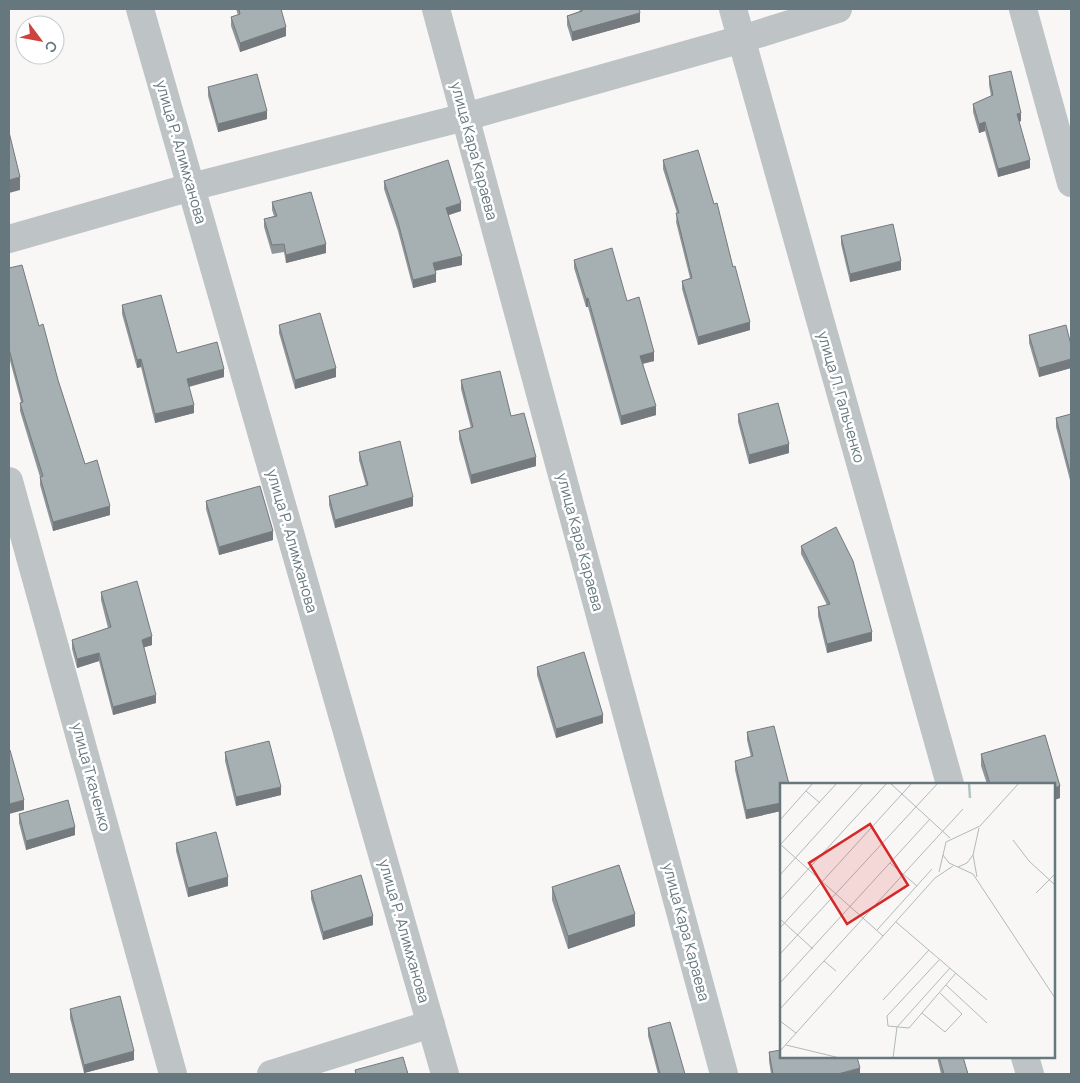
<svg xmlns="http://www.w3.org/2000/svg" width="1080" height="1083" viewBox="0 0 1080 1083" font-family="Manrope,sans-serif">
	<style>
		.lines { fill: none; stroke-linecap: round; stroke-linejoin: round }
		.minor { stroke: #bec3c5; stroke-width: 28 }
		.wall { fill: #8f9699 }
		.shaded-wall { fill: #747a7d }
		.building { fill: #a6afb2; stroke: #747a7d }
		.labels { text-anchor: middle; stroke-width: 5; stroke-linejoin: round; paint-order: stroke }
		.street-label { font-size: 15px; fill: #66787d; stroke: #fff }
		.inset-river { fill: none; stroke: #b5c3c4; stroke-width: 2.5 }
		.inset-road { fill: none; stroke: #b1b9bb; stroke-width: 1 }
		.view { fill: #d62828; fill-opacity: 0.15; stroke: #d62828; stroke-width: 2.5 }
		.inset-edge { fill: none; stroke: #66787d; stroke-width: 2.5 }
	</style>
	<rect width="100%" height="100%" fill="#f8f7f6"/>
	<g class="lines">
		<path class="minor" d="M140,9L445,1074
			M436,9L724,1074
			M733,9L950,784
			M1023,9L1071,183
			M9,239L191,187L465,117L742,39L838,9
			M9,481L173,1074
			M1025,1057L1030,1074
			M271,1074L431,1024"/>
	</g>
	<path class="wall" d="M236,9H281L286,36L240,52L231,26V17L238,15Z
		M579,9H639L640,22L572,41L567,25V16L580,11Z
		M989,76L1021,121L1019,122L1030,168L998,177L985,131L979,133L973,112V104L991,96L989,85Z
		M208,87L267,119L218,132L208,96Z
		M663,160L733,267L750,330L698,345L682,289V281L690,278L676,222L677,213L663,169Z
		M384,181L461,211L448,215L462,265L435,271L436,282L413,288L398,231L384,189Z
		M272,202L326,253L286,263L284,252L272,254L264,227V219L274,216L272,210Z
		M841,236L901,270L850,282L841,244Z
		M574,260L627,301L654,361L643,364L656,415L621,425L588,307H586L574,268Z
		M9,268L39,326L58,380L85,464L110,515L53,531L40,485V477L20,411V403L21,402L9,357Z
		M122,305L177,353L224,377L189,387L194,413L155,423L141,367L137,368L122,314Z
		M279,325L336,377L295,389L279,333Z
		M1029,335L1071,345V368L1039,377L1029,343Z
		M461,380L511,416L536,466L471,484L459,439V431L471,428L461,389Z
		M738,414L789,453L749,464L738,422Z
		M1071,414V484L1056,427V418Z
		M359,452L413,506L335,528L329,505V496L366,485L359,460Z
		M206,501L273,540L219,555L206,509Z
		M801,546L872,641L827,653L818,616V607L827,605L801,554Z
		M101,592L152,645L144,647L156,703L113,715L99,661L77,668L72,649V640L108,628L101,600Z
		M537,667L603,723L556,738L537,675Z
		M747,732L781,784V811L746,819L735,770V761L751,757L747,740Z
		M1045,735L1060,786V798L1054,800V784H987L981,766V754Z
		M225,752L281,795L236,806L225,761Z
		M19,814L75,835L26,850L19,823Z
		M176,843L228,886L188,897L176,851Z
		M552,887L635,926L568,949L552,900Z
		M311,891L373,925L323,940L311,899Z
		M70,1009L134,1060L84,1073L70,1018Z
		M648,1028L685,1074H658L648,1036Z
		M769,1052L860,1074H771L769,1061Z
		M937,1057H963L968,1074H941Z"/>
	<path class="shaded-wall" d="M640,13V22L572,41V32Z
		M286,27V36L240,52V43Z
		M267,111V119L218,132V124Z
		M1021,113V121L1017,122V114Z
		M985,122V131L979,133V124Z
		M1030,160V168L998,177V169Z
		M20,177V190L9,193V180Z
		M461,203V211L446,216V208Z
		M326,244V253L286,263V255Z
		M462,256V265L433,271V263Z
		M901,261V270L850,282V274Z
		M436,274V282L413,288V280Z
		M588,298V307H586V299Z
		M750,322V330L698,345V337Z
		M654,352V361L640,364V356Z
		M141,359V367L137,368V360Z
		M1071,359V368L1039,377V368Z
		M336,368V377L295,389V380Z
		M224,369V377L187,387V379Z
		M194,405V413L155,423V414Z
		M656,406V415L621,425V416Z
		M789,444V453L749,464V455Z
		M536,457V466L471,484V475Z
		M413,497V506L335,528V520Z
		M110,506V515L53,531V522Z
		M273,531V540L219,555V547Z
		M872,632V641L827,653V644Z
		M152,636V645L142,648V640Z
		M99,653V661L77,668V659Z
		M156,695V703L113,715V707Z
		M603,715V723L556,738V729Z
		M1060,786V798L1054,800V788Z
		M281,787V795L236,806V797Z
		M24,800V810L9,814V804Z
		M781,803V811L746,819V810Z
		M75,827V835L26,850V841Z
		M228,877V886L188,897V888Z
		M635,914V926L568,949V936Z
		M373,916V925L323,940V932Z
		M134,1051V1060L84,1073V1065Z
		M860,1068V1074H838Z"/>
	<path class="building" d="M239,9H281L286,27L240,43L231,17L240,14Z
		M582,9H639L640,13L572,32L567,16L582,11Z
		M1011,71L1021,113L1017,114L1030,160L998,169L985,122L979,124L973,104L993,95L989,76Z
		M257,74L267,111L218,124L208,87Z
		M9,132L20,177L9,180Z
		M698,150L714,204L717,203L733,267L735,266L750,322L698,337L682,281L692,278L676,213H679L663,160Z
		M448,160L461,203L446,208L462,256L433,263L436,274L413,280L398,222L384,181Z
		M311,192L326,244L286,255L284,244L272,245L264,219L277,216L272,202Z
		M893,224L901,261L850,274L841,236Z
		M612,248L627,301L639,297L654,352L640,356L656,406L621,416L588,298L586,299L574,260Z
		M22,265L39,326L43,324L58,380L85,464L97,460L110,506L53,522L40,477L43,476L20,403L23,402L9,349V268Z
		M161,295L177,353L217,342L224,369L187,379L194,405L155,414L141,359L137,360L122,305Z
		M320,313L336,368L295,380L279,325Z
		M1066,325L1071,345V359L1039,368L1029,335Z
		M500,371L511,416L524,413L536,457L471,475L459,431L473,427L461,380Z
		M778,403L789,444L749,455L738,414Z
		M1071,414V476L1056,418Z
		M400,441L413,497L335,520L329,496L368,485L359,452Z
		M260,486L273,531L219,547L206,501Z
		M836,527L853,561L872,632L827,644L818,607L830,604L801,546Z
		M137,581L152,636L142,640L156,695L113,707L99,653L77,659L72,640L111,627L101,592Z
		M584,652L603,715L556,729L537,667Z
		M774,726L789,784H781V803L746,810L735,761L753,756L747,732Z
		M1045,735L1060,786L1054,788V784H990L981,754Z
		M269,741L281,787L236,797L225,752Z
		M9,750H10L24,800L9,804Z
		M68,800L75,827L26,841L19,814Z
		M216,832L228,877L188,888L176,843Z
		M619,865L635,914L568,936L552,887Z
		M361,875L373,916L323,932L311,891Z
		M120,996L134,1051L84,1065L70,1009Z
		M670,1022L685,1074H660L648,1028Z
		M781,1050V1057H857L860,1068L838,1074H773L769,1052Z
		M403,1057L408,1074H356L355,1070Z
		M939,1057H963L968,1074H944Z"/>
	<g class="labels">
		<g class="street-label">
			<text transform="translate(474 151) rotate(75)" y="5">улица Кара Караева</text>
			<text transform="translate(181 152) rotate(74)" y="5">улица Р. Алимханова</text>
			<text transform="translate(841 397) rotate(74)" y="5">улица Л. Гальченко</text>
			<text transform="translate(292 541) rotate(74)" y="5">улица Р. Алимханова</text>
			<text transform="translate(580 542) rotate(75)" y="5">улица Кара Караева</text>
			<text transform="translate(91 777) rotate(75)" y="5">улица Ткаченко</text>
			<text transform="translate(404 931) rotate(74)" y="5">улица Р. Алимханова</text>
			<text transform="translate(686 932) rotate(75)" y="5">улица Кара Караева</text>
		</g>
	</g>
	<g transform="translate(780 783)">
		<rect width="275" height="275" fill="#f8f7f6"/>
		<path class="inset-river" d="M189,0L190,15"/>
		<path class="inset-road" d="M110,0L170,55M239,0L200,43L166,59L163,72L169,80L193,91L275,215M26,8L40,20M0,37L33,0M233,57L249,78L275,102M0,61L103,153M0,62L57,0M110,80L137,103M178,84L187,80L193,72M159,89L163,72M0,92L83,0M197,94L193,72L199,45M256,110L275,91M0,117L107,0M0,136L33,166M116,139L207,217M0,145L132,0M97,147L152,86M0,171L158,0M160,176L107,233L108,243L129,245L176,190M44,178L56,188M0,200L150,36M166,202L207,240M103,217L149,167M0,226L183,26M142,230L165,249L182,231L160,210M0,238L16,250M6,262L60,275M0,268L155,95L173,83M113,275L117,244L170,185"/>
		<path class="view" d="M90,41L128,102L67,141L29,80Z"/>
		<rect width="275" height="275" class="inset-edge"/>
	</g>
	<rect width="1080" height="1083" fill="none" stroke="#66787d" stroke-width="20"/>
	<g transform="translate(40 40) rotate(122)"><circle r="24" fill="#ffffff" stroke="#c2c9cb"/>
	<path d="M0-4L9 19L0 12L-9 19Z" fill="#cf433f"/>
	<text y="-8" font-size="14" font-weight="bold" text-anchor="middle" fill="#66787d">С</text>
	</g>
</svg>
